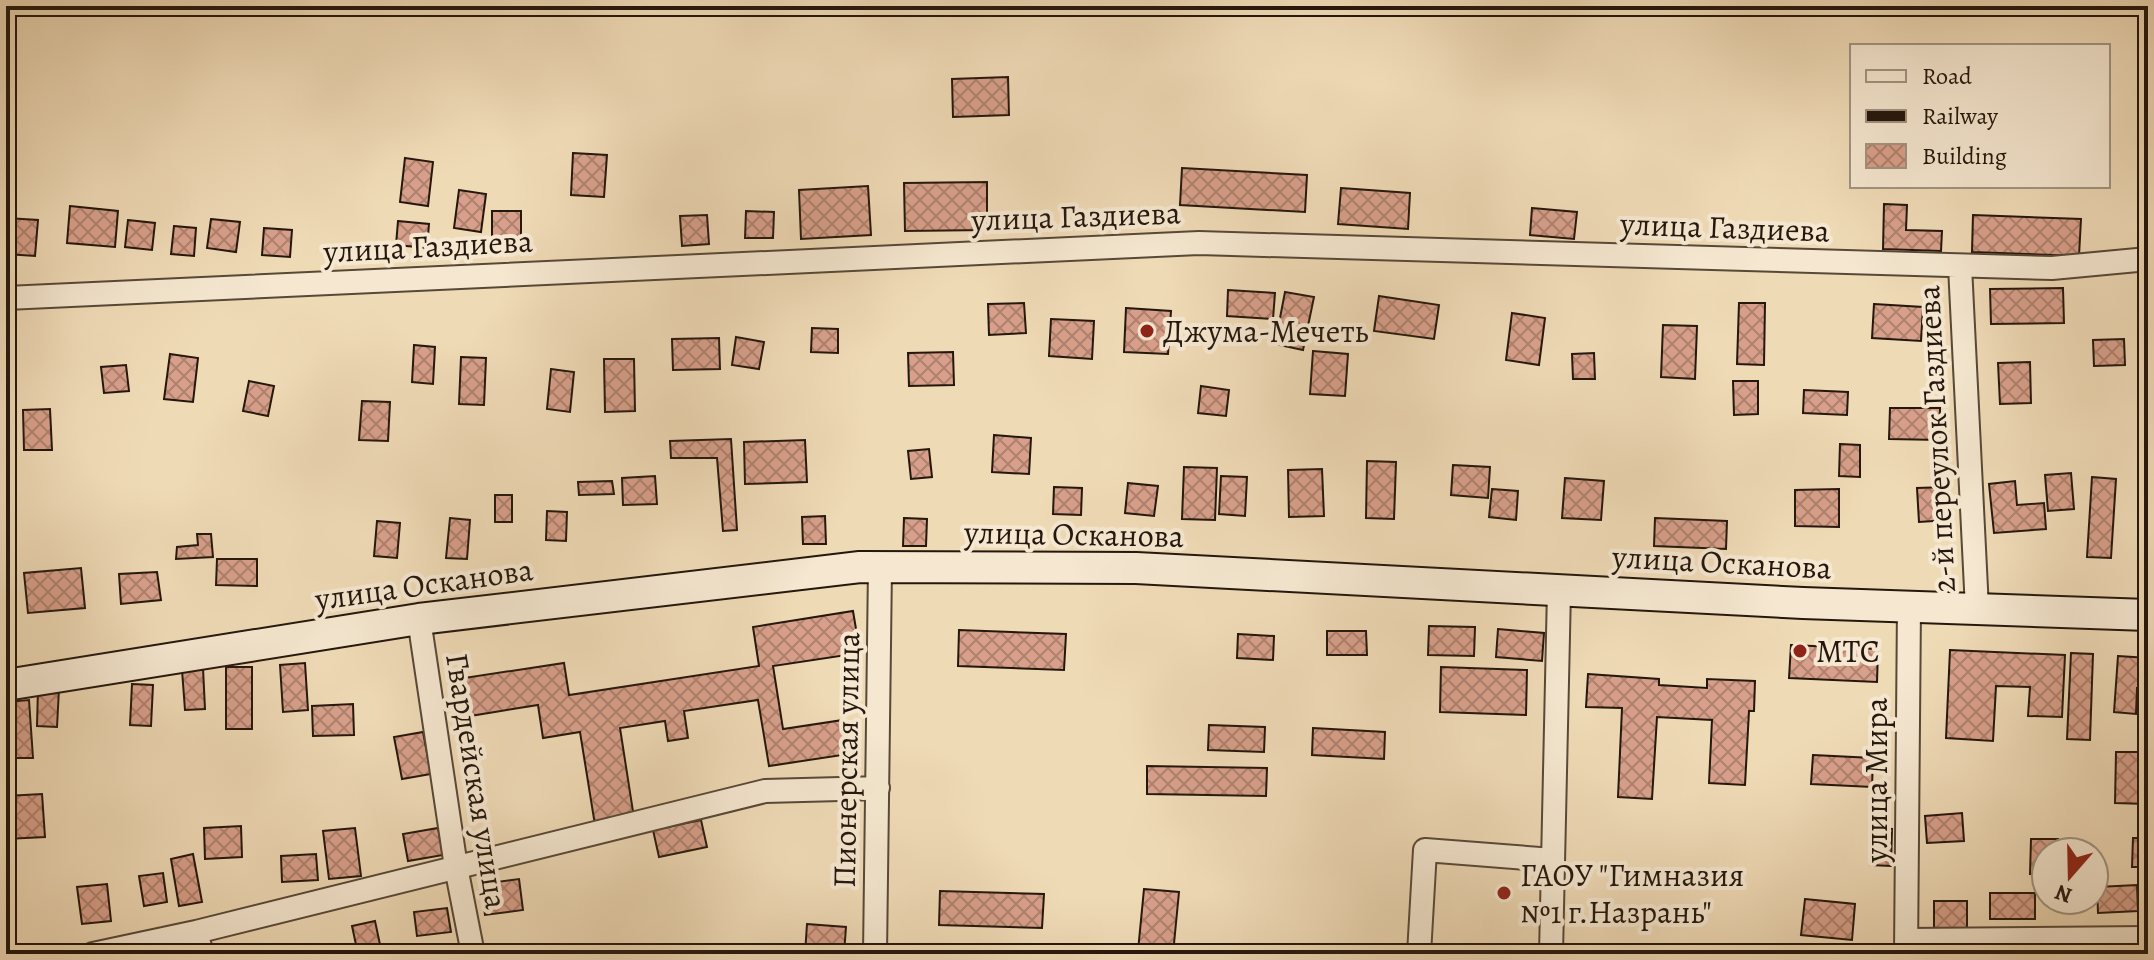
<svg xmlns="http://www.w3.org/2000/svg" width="2154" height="960" viewBox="0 0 2154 960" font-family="Alegreya,serif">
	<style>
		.building { fill: url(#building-cross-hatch); stroke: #24170d; stroke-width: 2 }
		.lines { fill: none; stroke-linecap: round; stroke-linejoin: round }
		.street-casing { stroke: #574837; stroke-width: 26 }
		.secondary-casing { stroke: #24170d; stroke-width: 34 }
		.street { stroke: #f5e7d0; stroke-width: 22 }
		.secondary { stroke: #f5e7d0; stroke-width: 30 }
		.rail-casing { stroke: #24170d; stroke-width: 9 }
		.rail { stroke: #f5e7d0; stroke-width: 6; stroke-dasharray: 18; stroke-linecap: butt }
		.poi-dot { fill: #8f2418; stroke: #f5e7d0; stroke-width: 3 }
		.labels { text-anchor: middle; stroke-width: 8; stroke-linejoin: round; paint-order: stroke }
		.street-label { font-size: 32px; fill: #24170d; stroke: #f5e7d0 }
		.poi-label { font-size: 32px; fill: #24170d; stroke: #f5e7d0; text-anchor: start }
	</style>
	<defs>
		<pattern id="building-cross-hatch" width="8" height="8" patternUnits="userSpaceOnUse" patternTransform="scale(2)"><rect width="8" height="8" fill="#d8a08a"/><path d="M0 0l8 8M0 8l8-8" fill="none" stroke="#af816f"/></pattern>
	</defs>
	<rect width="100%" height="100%" fill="#efdab6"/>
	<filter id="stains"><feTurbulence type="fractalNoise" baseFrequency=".0025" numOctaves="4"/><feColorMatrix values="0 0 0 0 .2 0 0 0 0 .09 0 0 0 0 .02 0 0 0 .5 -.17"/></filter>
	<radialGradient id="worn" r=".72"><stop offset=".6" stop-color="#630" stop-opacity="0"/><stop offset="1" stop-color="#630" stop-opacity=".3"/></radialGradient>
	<path class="building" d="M1008,77L1009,115L953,117L952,79Z
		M573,153L607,155L604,197L571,195Z
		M405,158L433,162L428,206L400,202Z
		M1182,168L1307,175L1305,212L1180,205Z
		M987,182V230L905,231L904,183Z
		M868,186L871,235L801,239L799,190Z
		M1341,188L1410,193L1408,229L1338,224Z
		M459,190L486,194L481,232L454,228Z
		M1884,204L1907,205L1906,230L1942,231L1941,251L1883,249Z
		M70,206L118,211L115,247L67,243Z
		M1532,208L1577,212L1574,239L1530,235Z
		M492,211H521V251H492Z
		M746,211L774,212L773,238H745Z
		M707,215L709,244L682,246L680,216Z
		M1973,215L2081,219L2079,256L1972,252Z
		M6,218L38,220L35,256L6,254Z
		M211,219L240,222L236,252L207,248Z
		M128,220L155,223L152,250L125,247Z
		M398,221L429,224L427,248L396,245Z
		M174,226L196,228L194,256L171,254Z
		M264,228L292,230L290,257L262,255Z
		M2063,288L2064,323L1991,324L1990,289Z
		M1228,290L1275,293L1273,319L1227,316Z
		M1285,292L1314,297L1303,350L1275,344Z
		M1379,296L1439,305L1434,339L1374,331Z
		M1024,303L1026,333L989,335L988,304Z
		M1739,303H1765L1764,365L1737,364Z
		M1874,304L1923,307L1921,341L1872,338Z
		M1126,308L1171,311L1168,354L1124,352Z
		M1512,313L1545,318L1539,365L1506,360Z
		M1051,319L1094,321L1092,359L1049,356Z
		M1663,325L1697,326L1695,379L1661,377Z
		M812,328L838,329V353L811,352Z
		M736,337L764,342L759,369L732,365Z
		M719,338L720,369L673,370L672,339Z
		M2124,339L2125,365L2094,366L2093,340Z
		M414,345L435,347L433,384L412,382Z
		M1313,351L1348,354L1345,396L1310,394Z
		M953,352L954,385L909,386L908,353Z
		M1594,353L1595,379H1573L1572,354Z
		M170,354L198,358L193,402L164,399Z
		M461,357L486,358L484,405L459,404Z
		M604,359H634L635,411L605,412Z
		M2030,362L2031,403L2000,404L1998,363Z
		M126,365L129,391L104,393L101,367Z
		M551,369L574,372L570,412L547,409Z
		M249,381L274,386L268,416L243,411Z
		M1733,381H1758V414L1734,415Z
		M1201,386L1229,390L1226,416L1198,413Z
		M1804,390L1848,392L1847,415L1803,413Z
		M362,401L390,402L388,441L359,440Z
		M1890,408H1940V440L1889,439Z
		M50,409L52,450H24L23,410Z
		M994,435L1031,438L1029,474L992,472Z
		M731,439L737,530L723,531L717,458H671L670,441Z
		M805,440L807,482L745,484L744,442Z
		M1840,444L1860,445V477L1839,476Z
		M929,449L932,477L911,479L908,451Z
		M1367,461L1396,462L1394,519L1366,518Z
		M1453,465L1490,467L1488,498L1451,495Z
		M1184,467L1217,468L1215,520L1182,519Z
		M1322,469L1324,516L1289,517L1288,470Z
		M2071,473L2074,509L2048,511L2045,475Z
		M655,476L657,504L623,505L622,478Z
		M1221,476L1247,477L1245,516L1219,514Z
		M2092,477L2116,479L2111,558L2087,557Z
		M1565,478L1604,481L1601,520L1562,518Z
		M612,481L614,494L579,495L578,482Z
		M2015,481L2017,505L2044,503L2046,529L1994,533L1989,484Z
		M1128,483L1158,486L1154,516L1125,513Z
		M1054,487L1082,488L1081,515L1053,514Z
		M1947,487L1949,520L1919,522L1917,488Z
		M1492,489L1518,491L1516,520L1489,517Z
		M1839,489V527L1795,526V490Z
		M495,495H512V522H495Z
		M547,511L567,512L566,541L546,540Z
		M825,516L826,544H803L802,517Z
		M450,518L470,520L467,559L446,558Z
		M904,518L927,519L926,546H903Z
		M1655,518L1727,521L1726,549L1654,546Z
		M377,521L400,523L397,558L374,556Z
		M197,534H211L213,557L176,559L177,547L198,545Z
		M217,559H257V586L216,585Z
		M81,568L85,608L28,613L24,573Z
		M157,572L161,600L121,604L119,574Z
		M853,611L860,653L773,666L783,729L843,720L849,754L769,766L758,700L684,711L688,738L668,741L665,721L620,728L634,818L595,825L580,732L543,738L538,705L470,716L464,678L564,663L569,695L759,666L753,627Z
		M1429,626L1475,627L1474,656L1428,655Z
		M1498,629L1544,633L1542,661L1496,657Z
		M959,630L1066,634L1064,670L958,666Z
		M1327,631H1366L1367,655H1327Z
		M1238,634L1274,636L1273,660L1237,658Z
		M1791,645L1878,649L1877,682L1789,678Z
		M1950,650L2065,655L2062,717L2028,716L2030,687L1996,686L1993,741L1946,738Z
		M2071,653L2093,654L2090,740L2067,739Z
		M2118,656L2148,658V688H2137L2136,714L2114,712Z
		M305,663L308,710L283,712L280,665Z
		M226,667H252V729H226Z
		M1441,667L1527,670L1526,715L1440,712Z
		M203,668L205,709L185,710L182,670Z
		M1588,674L1659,679V685L1707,688V679L1755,681L1754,711H1749L1745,785L1709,783L1712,720L1657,717L1652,799L1618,797L1622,708L1586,707Z
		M132,684L153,685L151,726L130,725Z
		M38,688L59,689L57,727L37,726Z
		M29,700L33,758H6V702Z
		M353,704L354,735L313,736L312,706Z
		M1209,725L1265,727L1264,752L1208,750Z
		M1313,728L1385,732L1384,759L1312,755Z
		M423,732L431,774L402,779L394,737Z
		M2116,752H2148L2147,804L2115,803Z
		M1813,755L1873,758L1872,787L1811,784Z
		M1147,766L1267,768L1266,796L1147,794Z
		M42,794L45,837L6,839V796Z
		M1962,813L1964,841L1927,843L1925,816Z
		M701,820L707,847L659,857L653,830Z
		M241,826L242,857L205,859L204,828Z
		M355,828L361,876L329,879L323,831Z
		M438,828L443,855L408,861L403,834Z
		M1871,828L1892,829L1891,866L1870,865Z
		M2133,838H2148V867H2132Z
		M2031,839H2058V852H2046V874H2030Z
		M193,854L202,902L179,906L171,859Z
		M316,854L318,880L282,882L281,856Z
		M163,873L167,902L144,906L139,876Z
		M519,879L523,910L485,915L481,884Z
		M107,884L111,921L82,924L77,887Z
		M2137,885L2138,911L2098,913L2097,887Z
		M1144,889L1179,892L1173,954L1138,951Z
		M940,891L1044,894L1042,928L939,925Z
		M1990,893H2035V919H1990Z
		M1805,899L1855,904L1852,940L1801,935Z
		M1934,901H1967V930H1934Z
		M447,908L451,932L417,936L414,912Z
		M375,921L382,954H358L352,926Z
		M807,924L846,927L844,954H805Z
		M256,947L257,954H223V953Z
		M1797,947L1828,951V954H1796Z"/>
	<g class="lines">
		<g class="street-casing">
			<path id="street" d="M1960,266L1977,609
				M6,298L1199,243L2052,268L2148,259
				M419,619L456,867L473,954
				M196,932L202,954
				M1907,940L2148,938
				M93,954L196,932L765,791L878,788
				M875,954L880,567
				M1419,954L1425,850L1553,860
				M1551,954L1559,590
				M1906,954L1909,606"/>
		</g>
		<g class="secondary-casing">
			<path id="secondary" d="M6,685L419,619L860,567L1136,568L1803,603L2148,615"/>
		</g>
		<use href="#street" class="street"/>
		<use href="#secondary" class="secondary"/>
		<g class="rail-casing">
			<path id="rail" d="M212,6L451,10L636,6L869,11L1715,12H1881L2071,6"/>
		</g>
		<use href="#rail" class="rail"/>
	</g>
	<g class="poi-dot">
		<circle cx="1147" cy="331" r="8"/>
		<circle cx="1800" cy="651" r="8"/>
		<circle cx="1504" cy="893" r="8"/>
	</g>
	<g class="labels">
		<g class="street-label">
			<text transform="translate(1076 216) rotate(-2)" y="11">улица Газдиева</text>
			<text transform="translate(1725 227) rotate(2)" y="11">улица Газдиева</text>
			<text transform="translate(428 246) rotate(-3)" y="11">улица Газдиева</text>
			<text transform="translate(1936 439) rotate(-93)" y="11">2-й переулок Газдиева</text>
			<text transform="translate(1074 534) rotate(1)" y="11">улица Осканова</text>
			<text transform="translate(1722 562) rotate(3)" y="11">улица Осканова</text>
			<text transform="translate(424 584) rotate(-8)" y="11">улица Осканова</text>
			<text transform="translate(846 760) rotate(-89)" y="11">Пионерская улица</text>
			<text transform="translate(1876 780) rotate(-90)" y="11">улица Мира</text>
			<text transform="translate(477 781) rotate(81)" y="11">Гвардейская улица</text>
		</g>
		<g class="poi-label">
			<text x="1163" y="342">Джума-Мечеть</text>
			<text x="1816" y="662">МТС</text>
			<text x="1520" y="886">ГАОУ "Гимназия<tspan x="1520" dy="37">№1 г.Назрань"</tspan></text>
		</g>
	</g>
	<rect width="2154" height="960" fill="none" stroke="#efdab6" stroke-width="32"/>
	<rect x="8" y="8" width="2138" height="944" fill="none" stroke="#24170d" stroke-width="4"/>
	<rect x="16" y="16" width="2122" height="928" fill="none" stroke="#24170d" stroke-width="2"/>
	<rect x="1850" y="44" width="260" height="144" fill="#f5e7d0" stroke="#a19482" stroke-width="2"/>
	<rect x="1866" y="70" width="40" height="12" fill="#f5e7d0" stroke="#a19482" stroke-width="2"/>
	<text x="1922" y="84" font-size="24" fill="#24170d">Road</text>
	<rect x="1866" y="110" width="40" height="12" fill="#24170d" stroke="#a19482" stroke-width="2"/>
	<text x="1922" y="124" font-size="24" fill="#24170d">Railway</text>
	<rect x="1866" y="144" width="40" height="24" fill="url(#building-cross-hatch)" stroke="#a19482" stroke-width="2"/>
	<text x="1922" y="164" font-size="24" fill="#24170d">Building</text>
	<g transform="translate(2070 876) rotate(200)"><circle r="38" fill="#f5e7d0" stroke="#a19482" stroke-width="2"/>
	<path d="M0-6L14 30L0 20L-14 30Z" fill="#8f2418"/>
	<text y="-12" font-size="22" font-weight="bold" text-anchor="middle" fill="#24170d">N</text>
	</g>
	<rect width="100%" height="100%" filter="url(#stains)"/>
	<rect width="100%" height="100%" fill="url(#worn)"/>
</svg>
